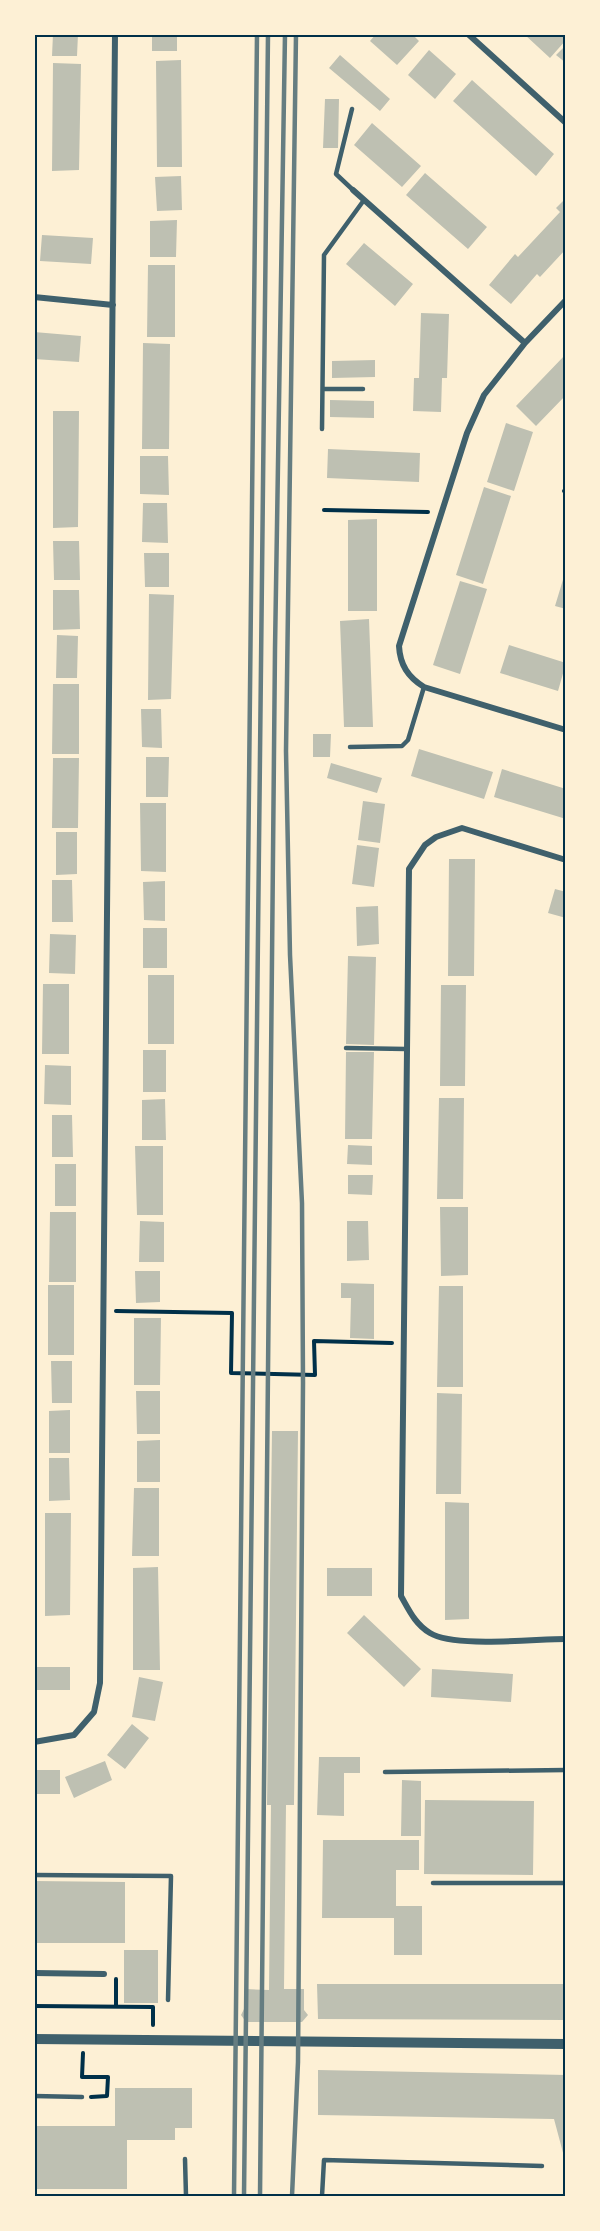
<svg xmlns="http://www.w3.org/2000/svg" width="600" height="2231" viewBox="0 0 600 2231" font-family="Arial,sans-serif">
	<style>
		.building { fill: #bec0b2 }
		.lines { fill: none; stroke-linecap: round; stroke-linejoin: round }
		.path { stroke: #003049; stroke-width: 4 }
		.service { stroke: #3f606c; stroke-width: 4.5 }
		.minor { stroke: #3f606c; stroke-width: 6 }
		.tertiary { stroke: #3f606c; stroke-width: 10 }
		.rail { stroke: #657d81; stroke-width: 4.5 }
		.neatline { fill: none; stroke: #003049; stroke-width: 2 }
	</style>
	<rect width="100%" height="100%" fill="#fdf0d5"/>
	<path class="building" d="M53,34H78L77,56H52Z
		M152,34H177V51H152Z
		M376,34H412L419,41L397,65L370,41Z
		M524,34H566V40L550,58Z
		M566,45V63L556,55Z
		M429,50L456,74L435,99L408,75Z
		M340,55L390,99L380,111L329,68Z
		M181,60L182,167H157L156,61Z
		M53,63L81,64L79,170L52,171Z
		M472,80L554,154L536,176L453,101Z
		M325,99H339L338,148H323Z
		M372,123L421,166L402,187L354,145Z
		M425,173L487,227L468,249L406,195Z
		M181,176L182,210L157,211L155,177Z
		M566,198V249L540,277L537,274L511,304L489,285L515,254L518,257L560,212L556,208Z
		M177,220L176,257H150V221Z
		M42,235L93,238L91,264L40,261Z
		M364,243L413,284L395,306L346,264Z
		M148,265H175V337H147Z
		M421,313L449,314L447,378H442L441,412L413,411L414,378H419Z
		M34,332L81,336L79,362L34,359Z
		M143,343L170,344L169,449H142Z
		M566,354V395L536,426L516,406Z
		M375,360V377L332,378V361Z
		M330,400L374,401V418L330,417Z
		M53,411H79L78,527L53,528Z
		M506,423L533,432L514,491L487,482Z
		M328,449L420,453L419,482L327,478Z
		M140,456H168L169,495L140,494Z
		M484,487L511,496L483,584L456,575Z
		M143,503H167L168,543L142,542Z
		M377,519V611H348V520Z
		M53,541H79L80,580H54Z
		M144,553H169V587H145Z
		M565,573H566V609L555,606Z
		M460,581L487,589L460,674L433,665Z
		M53,590H79L80,629L53,630Z
		M149,594L174,595L171,699L148,700Z
		M369,619L373,727H344L340,621Z
		M57,635L78,636L77,678H56Z
		M509,645L566,663L558,691L500,673Z
		M53,684H79V754H52Z
		M141,709H161L162,748L142,747Z
		M313,734H331L330,757H313Z
		M419,749L493,772L484,799L411,776Z
		M146,757H169L168,797H146Z
		M53,758H79L78,828H52Z
		M331,763L382,778L377,793L327,778Z
		M502,769L566,789V819L494,797Z
		M363,801L385,804L380,843L358,840Z
		M140,803H166V872L141,871Z
		M56,832H77V874L56,875Z
		M357,845L379,848L374,887L352,884Z
		M449,859H475L474,976H448Z
		M52,880H72L73,922H52Z
		M165,881V921L144,920L143,882Z
		M555,889L566,892V918L548,913Z
		M378,906L379,944L357,946L356,907Z
		M143,928H167V968H143Z
		M50,934L76,935L75,974L49,973Z
		M348,956L376,957L374,1045L346,1044Z
		M148,975H174V1044H148Z
		M43,984H69V1054H42Z
		M441,985H466L465,1086H440Z
		M143,1050H166V1092H143Z
		M346,1052H374L372,1139H345Z
		M45,1065L71,1066V1105L44,1104Z
		M439,1098H464L463,1199H437Z
		M165,1099L166,1140H142V1100Z
		M52,1115H72L73,1157H52Z
		M348,1145L372,1146V1165L347,1164Z
		M135,1146H163V1215H137Z
		M55,1164H76V1206H55Z
		M348,1175H373L372,1195L348,1194Z
		M440,1207H468V1275L441,1276Z
		M50,1212H76V1282H49Z
		M140,1221L164,1222V1262H139Z
		M347,1221H368L369,1260L347,1261Z
		M135,1271H160V1302L136,1303Z
		M341,1283L374,1284V1339L350,1338L351,1298H341Z
		M48,1285H74V1355H48Z
		M439,1286H463V1387H437Z
		M134,1318H161L160,1385H134Z
		M51,1361H72V1403H52Z
		M136,1391H160V1434H137Z
		M437,1393L462,1394L461,1494H436Z
		M70,1410V1453H49V1411Z
		M272,1431H298L294,1805H286L284,1989H304V2010L308,2015L302,2022H246L241,2015L244,2009L245,1989L269,1990L271,1805H267Z
		M160,1440V1482H137V1441Z
		M49,1458H69L70,1500L49,1501Z
		M134,1488H159V1556H132Z
		M445,1502L469,1503V1619L445,1620Z
		M45,1513H71L70,1615L45,1616Z
		M158,1567L160,1670H133V1568Z
		M327,1568H372V1596H327Z
		M364,1615L421,1669L404,1687L347,1633Z
		M34,1667H70V1690H34Z
		M432,1669L513,1674L511,1702L431,1697Z
		M139,1677L163,1682L155,1721L132,1717Z
		M132,1724L149,1738L125,1769L107,1755Z
		M319,1757H360V1773H344V1816L317,1815Z
		M105,1761L112,1780L74,1798L65,1777Z
		M34,1770H60V1794H34Z
		M402,1780L421,1781V1836H401Z
		M425,1800L534,1801L533,1875L424,1874Z
		M323,1840H419V1870H396V1906H422V1955H394V1918H322Z
		M34,1881L125,1882V1943H34Z
		M124,1950H158V2003H124Z
		M317,1984H566V2020L318,2019Z
		M318,2070L566,2075V2164L554,2119L318,2115Z
		M115,2088H192V2128H175V2140H127V2189H34V2126H115Z
		M387,2194H437V2196H387Z"/>
	<g class="lines">
		<path class="path" d="M564,491H566
			M324,510L428,512
			M116,1311L232,1313L231,1373L315,1375L314,1341L392,1343
			M116,2005V1979
			M34,2006L153,2007V2025
			M83,2053L82,2077H108L107,2096L91,2097"/>
		<path class="service" d="M352,109L336,174L353,190
			M323,389H363
			M322,429L324,255L364,200
			M350,747L402,746L408,740L424,687
			M346,1048L406,1049
			M385,1772L566,1770
			M34,1875L171,1876L168,2000
			M433,1883H566
			M34,2096L82,2097
			M185,2159L186,2196
			M322,2196L324,2160L542,2166"/>
		<path class="minor" d="M468,34L566,123
			M353,190L525,343
			M34,297L113,305
			M566,300L525,343L484,395L467,433L399,646C400,665 408,677 424,687L566,730
			M566,860L462,828L436,837L425,845L409,869L401,1596C409,1610 415,1624 430,1633C454,1648 534,1639 566,1639
			M34,1742L74,1735L94,1712L100,1683L115,34
			M34,1973L104,1974"/>
		<path class="tertiary" d="M34,2039L566,2044"/>
		<path class="rail" d="M234,2196L257,34
			M244,2196L268,34
			M260,2196L275,649L285,34
			M292,2196L298,2062L303,1383L302,1203L290,955L286,751L296,34"/>
	</g>
	<rect width="600" height="2231" fill="none" stroke="#fdf0d5" stroke-width="72"/>
	<rect x="36" y="36" width="528" height="2159" class="neatline"/>
</svg>
